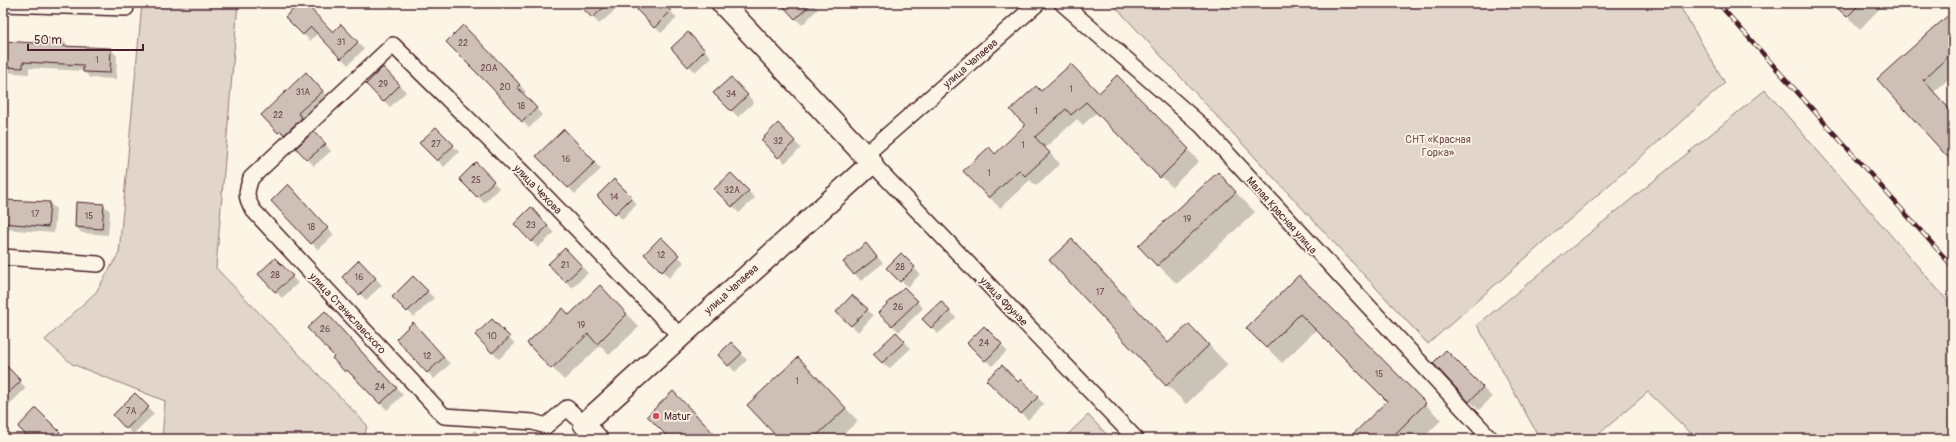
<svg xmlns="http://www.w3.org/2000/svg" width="1956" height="442" viewBox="0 0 1956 442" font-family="Pangolin,sans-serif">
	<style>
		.green { fill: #e2d5ca; stroke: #967a7a }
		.shadow { fill: #0003 }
		.building { fill: #cfc0b7; stroke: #4a1f2b }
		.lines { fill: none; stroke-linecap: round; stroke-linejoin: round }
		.street-casing { stroke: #4a1f2b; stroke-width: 18 }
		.secondary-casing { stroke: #4a1f2b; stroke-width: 24 }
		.street { stroke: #fcf5e5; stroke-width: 15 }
		.secondary { stroke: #fcf5e5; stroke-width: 21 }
		.rail-casing { stroke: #4a1f2b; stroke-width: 4.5 }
		.rail { stroke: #fcf5e5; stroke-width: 3; stroke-dasharray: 9; stroke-linecap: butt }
		.poi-dot { fill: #d1495b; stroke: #fcf5e5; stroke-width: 1.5 }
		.labels { text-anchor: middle; stroke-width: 3.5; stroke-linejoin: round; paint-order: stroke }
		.number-label { font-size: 9px; fill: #6b474e }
		.street-label { font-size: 11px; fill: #4a1f2b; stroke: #fcf5e5 }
		.park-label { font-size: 11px; fill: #704c53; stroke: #fcf5e5 }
		.poi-label { font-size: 11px; fill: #4a1f2b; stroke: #fcf5e5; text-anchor: start }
	</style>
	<rect width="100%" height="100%" fill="#fcf5e5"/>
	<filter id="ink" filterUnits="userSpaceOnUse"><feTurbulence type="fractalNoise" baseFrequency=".025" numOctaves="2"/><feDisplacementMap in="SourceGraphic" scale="8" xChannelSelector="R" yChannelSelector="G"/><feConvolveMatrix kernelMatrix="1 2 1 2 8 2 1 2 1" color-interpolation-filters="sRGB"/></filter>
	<g filter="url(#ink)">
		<path class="green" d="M142,3H238L216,268L367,425L364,439H162L165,401L72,364L45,340L96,292L119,253Z
			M1112,3H1678L1725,83L1428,344Z
			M1765,90L1953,307V439H1697L1648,392L1593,439H1540L1477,325Z
			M1088,415L1111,439H1063Z"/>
		<path class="shadow" d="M301,3H303L333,33L341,26L364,49L348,65L318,33L310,41L287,17Z
			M580,3H616L619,7L599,24Z
			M645,3H662L677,18L661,33L638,10Z
			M781,3H811L818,9L802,25Z
			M1834,3H1885L1860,29Z
			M1953,12V75L1934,92L1953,113V162L1878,79Z
			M688,33L711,57L695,72L672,48Z
			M62,40L69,47L111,49L117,56L116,79L90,78L84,71L29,68V74L3,72V42L36,44Z
			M383,68L406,92L390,107L367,84Z
			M513,77L526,92L523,94L542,115L529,128L522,121Z
			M1117,77L1199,161L1172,187L1097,112L1083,125L1077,119L1045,148L1060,164L1036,186L1030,180L1000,208L989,197L995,155L1026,125L1041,93L1099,94Z
			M731,78L754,102L738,117L715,93Z
			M313,80L329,98L286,138L263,115Z
			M778,125L801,148L785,163L762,140Z
			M436,128L459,152L444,167L421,143Z
			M564,131L601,169L575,194L538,156Z
			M321,139L331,151L314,166L298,148Z
			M476,164L499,188L484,203L460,179Z
			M731,174L755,198L739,213L716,189Z
			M1218,174L1255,212L1177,284L1158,265Z
			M614,181L637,204L622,219L599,196Z
			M294,192L334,235L318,250L312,243Z
			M3,200L49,203L56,209L54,233L3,229Z
			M103,205L110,211L108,235L82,233L76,227Z
			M531,209L554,233L538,248L515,224Z
			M661,239L684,262L669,278L646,254Z
			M866,245L883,263L861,281L855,274Z
			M565,249L588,273L572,288L549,264Z
			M901,254L920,274L908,287L888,268Z
			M275,259L298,283L282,298L259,274Z
			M1091,259L1169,344H1208L1228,365L1186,404L1167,385Z
			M359,261L382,285L366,300L343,277Z
			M1299,277L1441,420L1422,439H1350L1388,401L1317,329L1282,363L1247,328Z
			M413,278L434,298L414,317L394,297Z
			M904,289L923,308L899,332L880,313Z
			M612,299L639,327L609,355L600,346L564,380L528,343L569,316Z
			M867,309L873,316L858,332L838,312Z
			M948,309L956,318L938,334L924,319Z
			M492,320L515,344L499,359L476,335Z
			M984,327L1007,351L992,366L968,343Z
			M419,330L450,364L434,379L397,339Z
			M896,333L911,348L889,369L874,354Z
			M347,338L403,395L387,410L334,358Z
			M731,344L747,360L735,372L719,355Z
			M1446,352L1492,397L1479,410L1470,401Z
			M3,364L26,388L8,406L3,401Z
			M810,370L858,421L838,439H780Z
			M988,380L1018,383L1021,381L1044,404L1028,420Z
			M135,394L154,414L133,434L114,415Z
			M36,409L66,439H32Z
			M475,430L484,439H465Z
			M1448,433L1455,439H1442Z"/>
		<path class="building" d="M300,3H305L333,32L341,24L358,42L341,59L311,27L303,35L285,17Z
			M578,3H609L592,18Z
			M644,3H663L671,11L654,28L637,10Z
			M780,3H812L795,19Z
			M1832,3H1861L1847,17Z
			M1953,11V52L1923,80L1953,113V163L1877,79Z
			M463,25L506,69L520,85L517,87L537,108L522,122L491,87L446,42Z
			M688,32L705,50L688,67L671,48Z
			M35,38L63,39L62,46L111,48L110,73L83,72V65L23,62V68L3,67V41L35,43Z
			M1071,64L1099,93L1117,75L1189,149L1160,178L1086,102L1071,115L1066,109L1035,137L1050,153L1025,176L1019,170L989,198L963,171L989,147L995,154L1025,125L1010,110L1036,86L1041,91Z
			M383,67L400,85L383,102L366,84Z
			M306,72L323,91L298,113L302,118L284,135L281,131L278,133L261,115Z
			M731,77L748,95L731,111L713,93Z
			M778,123L795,141L778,158L761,140Z
			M436,127L454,145L437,161L419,143Z
			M564,129L595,162L568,188L536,156Z
			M314,131L326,144L307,160L296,148Z
			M476,162L494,181L477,197L459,179Z
			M1218,172L1236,192L1157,266L1138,246Z
			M731,173L749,191L732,207L714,189Z
			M614,179L632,197L615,214L597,196Z
			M288,184L328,228L311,244L271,201Z
			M3,200L50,202L48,227L3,223Z
			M76,202L104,204L102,229L75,227Z
			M531,207L548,226L531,242L514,224Z
			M661,237L679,255L662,272L644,254Z
			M1072,239L1168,343L1189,324L1209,345L1166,386L1049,260Z
			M866,243L877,257L854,275L843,262Z
			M565,248L582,266L565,282L548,264Z
			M901,253L915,267L900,282L886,268Z
			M275,258L293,276L275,292L258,274Z
			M359,260L376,278L359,295L342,277Z
			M1299,275L1426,403L1390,439H1348L1387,401L1300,314L1266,348L1246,328Z
			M413,276L428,291L407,312L392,297Z
			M600,285L627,314L597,344L588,334L551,369L527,343L563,308L569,315Z
			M904,287L918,301L892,326L878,313Z
			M852,295L868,309L851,326L836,312Z
			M941,301L950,311L931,328L922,319Z
			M325,311L379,371L380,370L397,388L380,404L347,370L345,372L332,358L334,356L307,328Z
			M492,319L510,337L492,353L475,335Z
			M413,322L444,357L427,373L396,339Z
			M984,326L1002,344L985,361L967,343Z
			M896,332L905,341L882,363L873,354Z
			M731,342L742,353L728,366L718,355Z
			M1446,350L1483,387L1469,402L1433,363Z
			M798,357L846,408L813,439H779L747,405Z
			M3,362L21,381L3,398Z
			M1002,365L1018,382L1021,379L1038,397L1021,414L986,380Z
			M673,391L719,439H670L647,416Z
			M135,393L149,407L126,429L113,415Z
			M36,408L60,432L53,439H30L18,427Z"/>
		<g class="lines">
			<g class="street-casing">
				<path id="street" d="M1062,3L1201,125L1491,439
					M3,4L126,8
					M865,155L1038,3
					M872,163L1136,439
					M3,257L98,264
					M584,424L567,408L546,426L533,422L444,416L253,210C245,196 246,192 251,178L393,45L524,174L680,336"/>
			</g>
			<g class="secondary-casing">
				<path id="secondary" d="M597,439L584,424L872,163L722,3"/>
			</g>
			<use href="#street" class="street"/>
			<use href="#secondary" class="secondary"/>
			<g class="rail-casing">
				<path id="rail" d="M1718,3L1953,267"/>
			</g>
			<use href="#rail" class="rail"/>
		</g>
	</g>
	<circle class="poi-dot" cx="656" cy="416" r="4"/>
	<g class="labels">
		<g class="number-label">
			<text x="341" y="45">31</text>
			<text x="463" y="46">22</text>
			<text x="97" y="63">1</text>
			<text x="489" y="71">20А</text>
			<text x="383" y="87">29</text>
			<text x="505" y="90">20</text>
			<text x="1071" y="92">1</text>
			<text x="303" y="95">31А</text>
			<text x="731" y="97">34</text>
			<text x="521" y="109">18</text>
			<text x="1036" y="114">1</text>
			<text x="278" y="118">22</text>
			<text x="778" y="144">32</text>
			<text x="436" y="147">27</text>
			<text x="1023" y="148">1</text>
			<text x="566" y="162">16</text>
			<text x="989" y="176">1</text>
			<text x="476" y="183">25</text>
			<text x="732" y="193">32А</text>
			<text x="614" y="200">14</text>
			<text x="35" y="217">17</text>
			<text x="89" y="219">15</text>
			<text x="1187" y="222">19</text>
			<text x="531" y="228">23</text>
			<text x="311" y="230">18</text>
			<text x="661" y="258">12</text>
			<text x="565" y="268">21</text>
			<text x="900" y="270">28</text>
			<text x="275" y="278">28</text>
			<text x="359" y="280">16</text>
			<text x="1100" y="295">17</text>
			<text x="898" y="310">26</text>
			<text x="581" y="328">19</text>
			<text x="325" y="332">26</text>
			<text x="492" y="339">10</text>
			<text x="984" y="346">24</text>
			<text x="427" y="359">12</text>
			<text x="1379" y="377">15</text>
			<text x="797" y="384">1</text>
			<text x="380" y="390">24</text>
			<text x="131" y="414">7А</text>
		</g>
		<g class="street-label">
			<text transform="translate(970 63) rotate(-41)" y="4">улица Чапаева</text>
			<text transform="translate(538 189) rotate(46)" y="4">улица Чехова</text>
			<text transform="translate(1282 215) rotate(48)" y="4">Малая Красная улица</text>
			<text transform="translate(731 289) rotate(-42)" y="4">улица Чапаева</text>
			<text transform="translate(1004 301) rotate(46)" y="4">улица Фрунзе</text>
			<text transform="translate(348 313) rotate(47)" y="4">улица Станиславского</text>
		</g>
		<g class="park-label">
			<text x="1438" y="143">СНТ «Красная<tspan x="1438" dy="13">Горка»</tspan></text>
		</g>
		<g class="poi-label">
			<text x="664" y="420">Matur</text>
		</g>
	</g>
	<rect width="1956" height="442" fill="none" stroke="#fcf5e5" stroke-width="16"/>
	<rect x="8" y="8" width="1940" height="426" fill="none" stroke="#4a1f2b" stroke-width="1.5" filter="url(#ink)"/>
	<path d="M28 44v6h115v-6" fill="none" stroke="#4a1f2b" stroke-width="2"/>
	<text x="34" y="44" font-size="12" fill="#4a1f2b" stroke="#fcf5e5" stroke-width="3" paint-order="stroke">50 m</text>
</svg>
